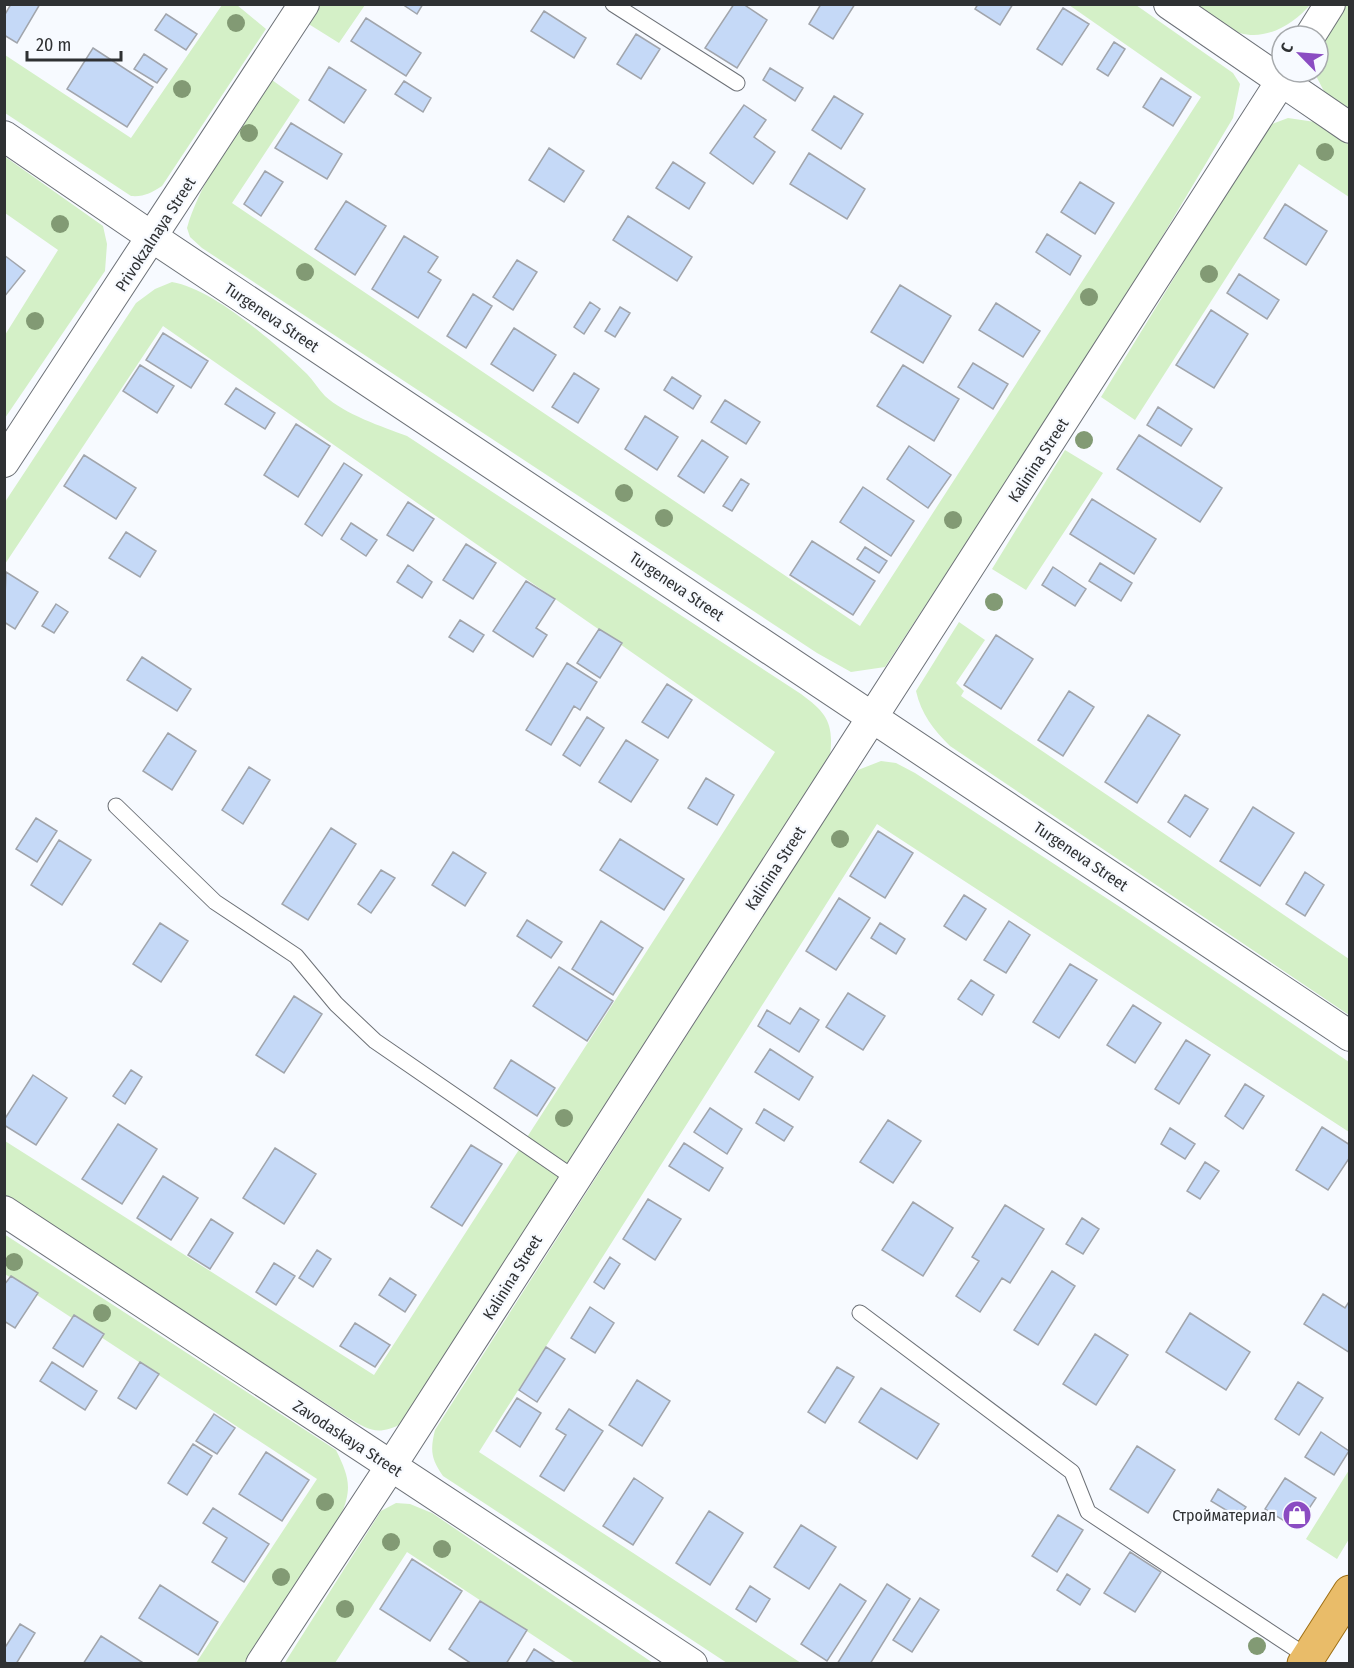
<svg xmlns="http://www.w3.org/2000/svg" width="1354" height="1668" viewBox="0 0 1354 1668" font-family="'Fira Sans Condensed',sans-serif">
	<style>
		.green { fill: #d4f0c7 }
		.building { fill: #c5d9f7; stroke: #a1a5ac; stroke-width: 1.5 }
		.lines { fill: none; stroke-linecap: round; stroke-linejoin: round }
		.service-casing { stroke: #6d7177; stroke-width: 17 }
		.minor-casing { stroke: #6d7177; stroke-width: 32 }
		.primary-casing { stroke: #9e6f15; stroke-width: 35 }
		.service { stroke: #fff; stroke-width: 15 }
		.minor { stroke: #fff; stroke-width: 30 }
		.primary { stroke: #e9bc69; stroke-width: 33 }
		.tree { fill: #829a74 }
		.labels { text-anchor: middle; stroke-width: 4.5; stroke-linejoin: round; paint-order: stroke }
		.street-label { font-size: 16px; fill: #2f3133; stroke: #f7faff }
		.poi-label { font-size: 16px; fill: #2f3133; stroke: #f7faff; text-anchor: end }
	</style>
	<rect width="100%" height="100%" fill="#f7faff"/>
	<path class="green" d="M222,5H237L266,29L162,186C151,193 144,197 131,196L5,113V55L131,138Z
		M320,5H365L339,43L307,23Z
		M1069,5H1136L1233,73L1240,84L1233,118L1116,314L885,667L851,672L817,653L202,248L190,237L187,228C200,180 244,122 272,80L300,100L232,203L860,626L1201,97Z
		M1197,5H1310C1294,24 1266,41 1240,33C1225,29 1209,13 1197,5Z
		M1344,5H1349V115L1327,97L1314,72H1318V45Z
		M1288,118L1315,122L1349,145V197L1299,164L1135,420L1101,397L1260,138L1272,124Z
		M4,156L103,226L107,244L105,271L5,418V335L58,250L5,213Z
		M172,282C214,289 276,344 307,374C314,381 318,389 325,396C344,414 383,427 407,436L801,694C827,713 834,723 830,756L403,1423C377,1436 371,1431 347,1417L5,1196V1141L374,1375L775,752L163,326L5,564V502L136,303L155,289Z
		M1065,450L1103,473L1026,590L992,569Z
		M959,622L985,640L956,683L964,691L961,696L1349,959V1015L950,746C934,730 921,714 916,691Z
		M881,761L896,763L915,773L1123,909L1349,1062V1132L877,824L479,1452L801,1663H727L443,1476C431,1459 430,1450 435,1430L838,798L858,770Z
		M4,1234L336,1450C349,1477 353,1488 340,1517L244,1663H196L317,1479L5,1274Z
		M1349,1470V1539L1337,1559L1306,1539Z
		M396,1503L410,1504L432,1513L653,1663H575L407,1552L335,1663L284,1664L381,1511Z"/>
	<path class="building" d="M11,4H40L17,43L4,35V16Z
		M402,4H423L417,14Z
		M734,4H743L767,20L737,68L705,48Z
		M821,4H855L833,39L809,24Z
		M978,4H1013L1000,25L975,9Z
		M1063,8L1089,24L1062,65L1037,49Z
		M544,11L586,38L574,58L531,31Z
		M166,14L197,34L186,50L155,30Z
		M366,18L421,53L406,76L351,41Z
		M636,34L660,49L641,79L617,64Z
		M1114,42L1125,49L1108,76L1097,69Z
		M93,48L153,87L127,127L67,89Z
		M144,54L167,69L157,83L134,69Z
		M329,67L366,90L344,123L309,100Z
		M770,68L803,88L795,101L763,80Z
		M1161,78L1191,97L1173,126L1143,107Z
		M404,81L431,98L423,112L395,94Z
		M834,96L863,114L841,149L812,130Z
		M744,105L766,120L754,137L775,152L753,184L710,153Z
		M291,123L342,154L327,179L275,148Z
		M549,148L584,171L564,202L529,180Z
		M809,153L865,189L847,219L790,184Z
		M673,162L705,183L689,209L656,188Z
		M265,171L283,182L261,216L244,204Z
		M1080,182L1114,203L1095,234L1061,212Z
		M346,201L386,226L355,275L315,249Z
		M1285,204L1327,231L1306,265L1264,238Z
		M628,216L692,257L677,281L613,240Z
		M1047,234L1081,256L1070,275L1036,252Z
		M404,236L438,257L428,272L441,280L418,318L372,289Z
		M4,255L25,271L4,297Z
		M517,260L537,272L513,310L493,297Z
		M1239,274L1279,300L1267,319L1227,293Z
		M900,285L951,316L923,363L871,332Z
		M473,294L492,306L466,348L447,336Z
		M590,302L600,309L584,334L574,327Z
		M996,303L1040,331L1023,357L979,330Z
		M620,307L630,313L615,337L605,331Z
		M1211,310L1248,334L1214,388L1176,365Z
		M514,328L556,355L533,391L491,364Z
		M163,333L208,361L191,388L146,360Z
		M973,363L1008,384L993,409L958,387Z
		M140,365L174,386L157,413L123,391Z
		M903,365L959,399L934,441L877,406Z
		M574,373L599,389L578,423L552,407Z
		M672,377L701,396L693,409L664,390Z
		M236,388L275,413L265,429L225,404Z
		M725,400L760,422L746,444L711,422Z
		M1158,407L1192,429L1181,446L1147,425Z
		M645,416L678,437L657,470L625,449Z
		M296,424L330,446L298,497L264,475Z
		M1139,435L1222,488L1200,522L1117,469Z
		M702,440L728,457L704,493L678,476Z
		M909,446L951,475L928,508L887,479Z
		M84,455L136,488L116,519L64,486Z
		M344,463L362,475L322,536L305,524Z
		M741,479L749,484L732,511L723,506Z
		M863,487L914,521L891,556L840,522Z
		M1092,499L1156,539L1134,574L1070,534Z
		M408,502L434,519L413,551L387,535Z
		M351,523L377,540L366,556L341,539Z
		M126,532L156,551L140,577L109,558Z
		M812,541L875,581L853,615L790,575Z
		M466,544L496,563L473,599L443,580Z
		M865,547L887,561L879,573L857,559Z
		M1100,563L1132,583L1121,601L1089,581Z
		M408,565L432,582L422,598L397,582Z
		M1053,567L1086,589L1075,606L1042,585Z
		M6,572L38,592L15,629L4,622Z
		M526,581L555,599L536,628L547,635L533,657L493,631Z
		M56,604L68,612L54,633L42,626Z
		M460,620L484,635L473,652L449,637Z
		M599,629L622,643L600,678L577,663Z
		M996,635L1033,659L1001,709L964,685Z
		M142,657L191,689L177,711L127,680Z
		M567,663L597,682L580,710L574,706L551,745L526,730Z
		M667,684L692,700L668,738L642,722Z
		M1069,691L1094,707L1063,756L1038,740Z
		M1148,715L1180,735L1137,803L1105,782Z
		M587,717L604,728L580,766L563,755Z
		M168,733L196,751L172,790L143,771Z
		M626,740L658,760L631,802L599,782Z
		M249,767L270,780L243,824L222,810Z
		M706,778L734,795L717,825L688,808Z
		M1185,795L1208,809L1190,837L1168,822Z
		M1253,807L1294,833L1260,886L1220,861Z
		M36,818L57,831L37,862L16,849Z
		M331,828L356,844L308,920L282,904Z
		M878,831L913,853L885,898L850,876Z
		M620,839L684,879L664,910L600,870Z
		M59,840L91,860L62,905L31,885Z
		M453,852L486,873L465,906L432,885Z
		M381,870L395,878L371,913L358,904Z
		M1305,872L1324,885L1305,916L1286,904Z
		M964,895L986,909L966,940L944,926Z
		M839,898L870,918L836,970L806,951Z
		M527,920L562,942L551,958L517,936Z
		M601,921L643,948L613,995L572,969Z
		M1009,921L1030,935L1006,973L984,960Z
		M160,923L188,941L161,982L133,964Z
		M880,923L905,939L896,954L871,938Z
		M1070,964L1097,980L1059,1038L1033,1022Z
		M559,967L613,1001L587,1041L533,1006Z
		M971,980L994,995L982,1015L958,999Z
		M848,993L885,1016L863,1050L826,1027Z
		M294,996L322,1014L284,1073L256,1055Z
		M1133,1005L1161,1023L1135,1063L1107,1045Z
		M800,1008L819,1020L799,1052L758,1026L767,1010L790,1024Z
		M1186,1040L1210,1055L1179,1104L1155,1089Z
		M770,1049L813,1077L799,1100L755,1072Z
		M511,1060L555,1088L537,1116L494,1088Z
		M131,1070L142,1077L125,1104L113,1096Z
		M33,1075L67,1098L36,1145L4,1125V1120Z
		M1245,1084L1264,1096L1243,1129L1225,1116Z
		M710,1108L742,1129L727,1154L694,1132Z
		M764,1109L793,1127L784,1141L756,1123Z
		M888,1120L921,1141L893,1183L860,1162Z
		M118,1124L157,1149L122,1204L82,1179Z
		M1322,1127L1350,1145V1157L1328,1190L1296,1170Z
		M1170,1128L1195,1144L1185,1159L1161,1144Z
		M684,1143L723,1168L709,1191L669,1166Z
		M471,1145L502,1164L462,1226L431,1207Z
		M275,1148L316,1174L284,1224L243,1198Z
		M1205,1162L1219,1171L1200,1199L1187,1191Z
		M163,1176L198,1198L171,1240L137,1218Z
		M648,1199L681,1219L655,1260L623,1239Z
		M913,1202L953,1228L923,1276L882,1250Z
		M1005,1205L1044,1229L1010,1283L1002,1278L980,1312L956,1296L979,1261L972,1257Z
		M1082,1218L1099,1229L1083,1254L1066,1244Z
		M211,1219L233,1233L210,1269L188,1255Z
		M317,1250L331,1259L313,1287L299,1278Z
		M610,1257L620,1264L604,1289L594,1282Z
		M274,1263L295,1276L276,1305L256,1292Z
		M1052,1271L1075,1286L1038,1345L1014,1330Z
		M11,1276L38,1293L15,1328L4,1321V1285Z
		M390,1278L416,1295L405,1312L379,1295Z
		M1323,1294L1345,1308L1350,1300V1353L1304,1324Z
		M590,1307L614,1323L595,1353L571,1338Z
		M1190,1313L1250,1352L1226,1390L1166,1352Z
		M74,1315L104,1334L83,1367L53,1348Z
		M355,1323L390,1345L375,1367L340,1346Z
		M1095,1334L1128,1355L1096,1405L1063,1384Z
		M546,1347L565,1359L537,1402L519,1390Z
		M52,1362L97,1391L85,1410L40,1381Z
		M140,1362L159,1374L136,1409L118,1398Z
		M837,1367L854,1377L825,1423L808,1412Z
		M637,1380L670,1401L642,1446L609,1425Z
		M1298,1382L1323,1398L1299,1435L1275,1419Z
		M881,1388L939,1424L917,1459L859,1422Z
		M517,1398L541,1413L520,1447L496,1431Z
		M569,1409L603,1431L564,1491L540,1476L566,1435L556,1429Z
		M214,1414L235,1428L217,1454L196,1441Z
		M1321,1432L1349,1451L1334,1475L1305,1457Z
		M193,1444L212,1456L187,1495L168,1483Z
		M1137,1446L1175,1470L1148,1513L1110,1489Z
		M266,1452L309,1480L282,1521L239,1494Z
		M634,1478L663,1498L633,1545L603,1526Z
		M1285,1478L1316,1498L1296,1528L1265,1509Z
		M1218,1489L1246,1507L1239,1518L1211,1501Z
		M213,1508L269,1544L244,1582L212,1562L227,1538L203,1523Z
		M709,1511L743,1533L710,1585L676,1563Z
		M1058,1515L1083,1530L1057,1572L1032,1556Z
		M801,1525L836,1547L809,1589L774,1567Z
		M1130,1552L1161,1572L1135,1612L1104,1593Z
		M412,1559L462,1591L430,1641L380,1609Z
		M1067,1574L1090,1589L1080,1605L1057,1590Z
		M840,1584L866,1601L827,1661L801,1644Z
		M887,1584L910,1599L870,1664H837Z
		M160,1585L218,1622L198,1655L139,1618Z
		M750,1586L770,1599L756,1622L736,1609Z
		M920,1598L939,1610L912,1652L893,1640Z
		M480,1601L527,1630L506,1664H472L449,1649Z
		M20,1624L35,1633L16,1664H9L4,1661V1649Z
		M101,1636L145,1664H83Z
		M534,1649L557,1664H525Z"/>
	<g class="lines">
		<g class="service-casing">
			<path id="service" d="M613,4L737,83
				M116,806L215,902L296,956L336,1004L375,1041L574,1178
				M860,1313L1072,1472L1088,1512L1308,1657"/>
		</g>
		<g class="minor-casing">
			<path id="minor" d="M1169,4L1350,128
				M1310,36L1330,4
				M4,136L152,237L1350,1036
				M4,462L304,4
				M4,1211L692,1664
				M261,1664L391,1466L1287,72"/>
		</g>
		<g class="primary-casing">
			<path id="primary" d="M1304,1664L1350,1592"/>
		</g>
		<use href="#service" class="service"/>
		<use href="#minor" class="minor"/>
		<use href="#primary" class="primary"/>
	</g>
	<g class="tree">
		<circle cx="236" cy="23" r="9"/>
		<circle cx="182" cy="89" r="9"/>
		<circle cx="249" cy="133" r="9"/>
		<circle cx="1325" cy="152" r="9"/>
		<circle cx="60" cy="224" r="9"/>
		<circle cx="305" cy="272" r="9"/>
		<circle cx="1209" cy="274" r="9"/>
		<circle cx="1089" cy="297" r="9"/>
		<circle cx="35" cy="321" r="9"/>
		<circle cx="1084" cy="440" r="9"/>
		<circle cx="624" cy="493" r="9"/>
		<circle cx="664" cy="518" r="9"/>
		<circle cx="953" cy="520" r="9"/>
		<circle cx="994" cy="602" r="9"/>
		<circle cx="840" cy="839" r="9"/>
		<circle cx="564" cy="1118" r="9"/>
		<circle cx="14" cy="1262" r="9"/>
		<circle cx="102" cy="1313" r="9"/>
		<circle cx="325" cy="1502" r="9"/>
		<circle cx="391" cy="1542" r="9"/>
		<circle cx="442" cy="1549" r="9"/>
		<circle cx="281" cy="1577" r="9"/>
		<circle cx="345" cy="1609" r="9"/>
		<circle cx="1257" cy="1646" r="9"/>
	</g>
	<defs>
		<g id="shop-disc" transform="scale(1.5)"><circle r="9.5" fill="#8b4cc2" stroke="#f7faff"/><path d="M-5-2.5h2.3a2.7 3.5 0 0 1 5.4 0H5L5.5 6h-11ZM-1.5-2.5h3a1.5 2.3 0 0 0-3 0Z" fill="#fff"/></g>
	</defs>
	<g fill-rule="evenodd">
		<use href="#shop-disc" x="1297" y="1515"/>
	</g>
	<g class="labels">
		<g class="street-label">
			<text transform="translate(155 234) rotate(-57)" y="6">Privokzalnaya Street</text>
			<text transform="translate(272 317) rotate(34)" y="6">Turgeneva Street</text>
			<text transform="translate(1038 460) rotate(-57)" y="6">Kalinina Street</text>
			<text transform="translate(677 586) rotate(34)" y="6">Turgeneva Street</text>
			<text transform="translate(1081 856) rotate(34)" y="6">Turgeneva Street</text>
			<text transform="translate(775 868) rotate(-57)" y="6">Kalinina Street</text>
			<text transform="translate(512 1277) rotate(-58)" y="6">Kalinina Street</text>
			<text transform="translate(348 1438) rotate(33)" y="6">Zavodaskaya Street</text>
		</g>
		<g class="poi-label">
			<text x="1276" y="1521">Стройматериал</text>
		</g>
	</g>
	<rect width="1354" height="1668" fill="none" stroke="#2f3133" stroke-width="12"/>
	<g transform="translate(1300 54) rotate(295)"><circle r="28" fill="#f7faff" stroke="#a7aaad" stroke-width="1.5"/>
	<path d="M0-4.5L10 22L0 15L-10 22Z" fill="#8b4cc2"/>
	<text y="-9" font-size="16" font-weight="bold" text-anchor="middle" fill="#2f3133">С</text>
	</g>
	<path d="M27 51v9h94v-9" fill="none" stroke="#2f3133" stroke-width="3"/>
	<text x="36" y="51" font-size="18" fill="#2f3133" stroke="#f7faff" stroke-width="4.5" paint-order="stroke">20 m</text>
</svg>
